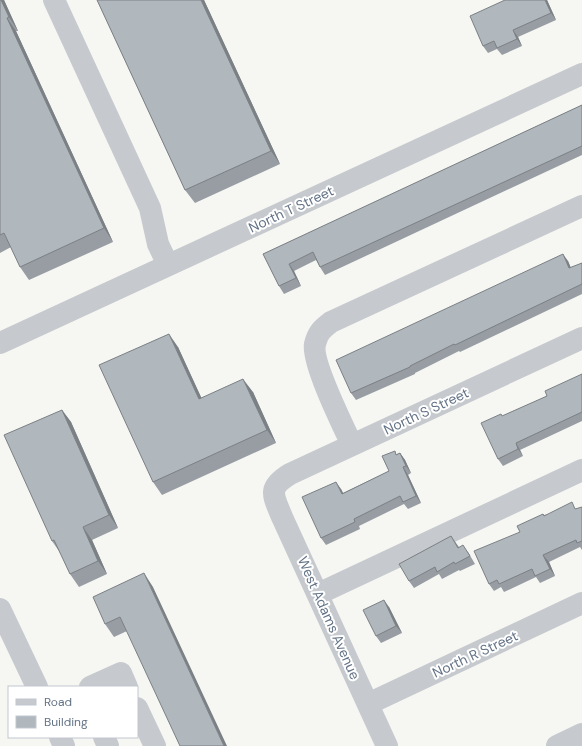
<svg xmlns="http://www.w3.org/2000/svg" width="582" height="746" viewBox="0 0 582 746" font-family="'DM Sans',sans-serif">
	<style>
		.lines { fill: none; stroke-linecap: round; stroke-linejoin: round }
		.minor { stroke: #c6c9cd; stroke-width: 22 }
		.wall { fill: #979da3 }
		.shaded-wall { fill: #7b8084 }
		.building { fill: #b0b7bd; stroke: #7b8084 }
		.labels { text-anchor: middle; stroke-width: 4; stroke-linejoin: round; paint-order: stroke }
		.street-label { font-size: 14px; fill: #637386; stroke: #fff }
	</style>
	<rect width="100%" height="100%" fill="#f6f7f3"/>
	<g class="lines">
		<path class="minor" d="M54,0L150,208L158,244L168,265
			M0,343L582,74
			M352,445C343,426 311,361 315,344C318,332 322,329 331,322L582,206
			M318,594L582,470
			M0,609L37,687
			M90,687L121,673L127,687
			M368,704L582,603
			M137,708L155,746
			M60,737L64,746
			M104,737L108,746
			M387,746L282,517C273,495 267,488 290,474L582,338
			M557,746L582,734"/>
	</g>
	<path class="wall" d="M0,0H4L18,31H16L113,242L29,280L20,267L11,247L0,253Z
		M97,0H204L280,164L195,203L185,190Z
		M547,0L556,20L518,37L522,46L502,55L497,49L488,53L483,46Z
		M582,105V155L325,275L320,267L316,260L294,271L301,286L284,294L279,286L263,254Z
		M568,261L571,268L582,263V294L460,352L459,351L415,373V374L356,400L351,393Z
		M178,347L201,398L253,392L276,443L162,495L153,482Z
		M582,374V421L520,450L523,456L503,466L498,459L503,416L547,396Z
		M62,410L71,422L118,528L92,540L107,574L79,587L70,574L61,554L52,541Z
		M400,453L405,460L411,473L408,475L421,503L408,509L404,504L359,526L360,529L326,545L321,538L341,489L343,493L389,471L397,454Z
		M582,507V550L580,547L549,562L555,576L540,583L536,577L504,592L501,587L494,591L489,584L520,532L543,514L544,515L577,509Z
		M451,536L459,547L468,552L475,564L460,571L459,570L442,579L439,574L414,588L409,581Z
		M153,587L127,631L114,637L105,624Z
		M389,607L402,633L381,643L376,636Z"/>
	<path class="shaded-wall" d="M1,0H4L18,31L9,17Z
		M201,0H204L280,164L271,151Z
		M545,0H547L556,20L551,13Z
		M7,18L16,31L113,242L104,228Z
		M513,30L518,37L522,46L517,39Z
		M563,254L568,261L574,276L569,268Z
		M289,264L294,271L301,286L296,278Z
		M169,334L178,347L208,412L199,399Z
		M243,379L253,392L276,443L267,430Z
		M62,410L71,422L118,528L109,515Z
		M516,443L520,450L523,456L518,449Z
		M400,453L405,460L411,473L406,466Z
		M403,467L408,475L421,503L416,496Z
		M336,482L341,489L347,501L342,494Z
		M83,527L92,540L107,574L98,561Z
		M543,555L549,562L555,576L550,569Z
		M144,573L153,587L227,746H224Z
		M384,600L389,607L402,633L396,626Z"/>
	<path class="building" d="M0,0H1L9,17L7,18L104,228L20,267L4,233L0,235Z
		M97,0H201L271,151L185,190Z
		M505,0H545L551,13L513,30L517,39L497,48L494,41L483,46L470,16Z
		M582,105V146L320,267L313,252L289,264L296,278L279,286L263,254Z
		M563,254L569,268L582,263V284L455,345L454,344L410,366V367L351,393L336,360Z
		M169,334L199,399L243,379L267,430L153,482L99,365Z
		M582,374V412L516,443L518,449L498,459L481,423L501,414L502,416L547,396L545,391Z
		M62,410L109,515L83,527L98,561L70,574L54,540L52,541L4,435Z
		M395,451L396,455L400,453L406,466L403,467L416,496L403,502L400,496L354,519L355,522L321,538L302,497L336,482L342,494L389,471L382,456Z
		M572,502L575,509L582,507V541L577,543L576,540L543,555L550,569L535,576L532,569L499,584L497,580L489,584L474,551L520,532L517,526L543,514L544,516Z
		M451,536L458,548L463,545L470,556L455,564L454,562L437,572L435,567L409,581L399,564Z
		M144,573L224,746H180L120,617L105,624L93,597Z
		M384,600L396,626L376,636L363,610Z"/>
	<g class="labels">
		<g class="street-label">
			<text transform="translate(291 209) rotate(-25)" y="5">North T Street</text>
			<text transform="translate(426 411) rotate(-25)" y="5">North S Street</text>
			<text transform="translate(329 618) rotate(66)" y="5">West Adams Avenue</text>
			<text transform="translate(475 654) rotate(-25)" y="5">North R Street</text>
		</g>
	</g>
	<rect x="8" y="686" width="130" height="52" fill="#ffffff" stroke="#c1c7cf"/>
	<rect x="16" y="699" width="20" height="6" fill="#c6c9cd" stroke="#c1c7cf"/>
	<text x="44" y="706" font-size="12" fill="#637386">Road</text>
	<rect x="16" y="716" width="20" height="12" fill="#b0b7bd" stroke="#c1c7cf"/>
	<text x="44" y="726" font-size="12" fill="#637386">Building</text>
</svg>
